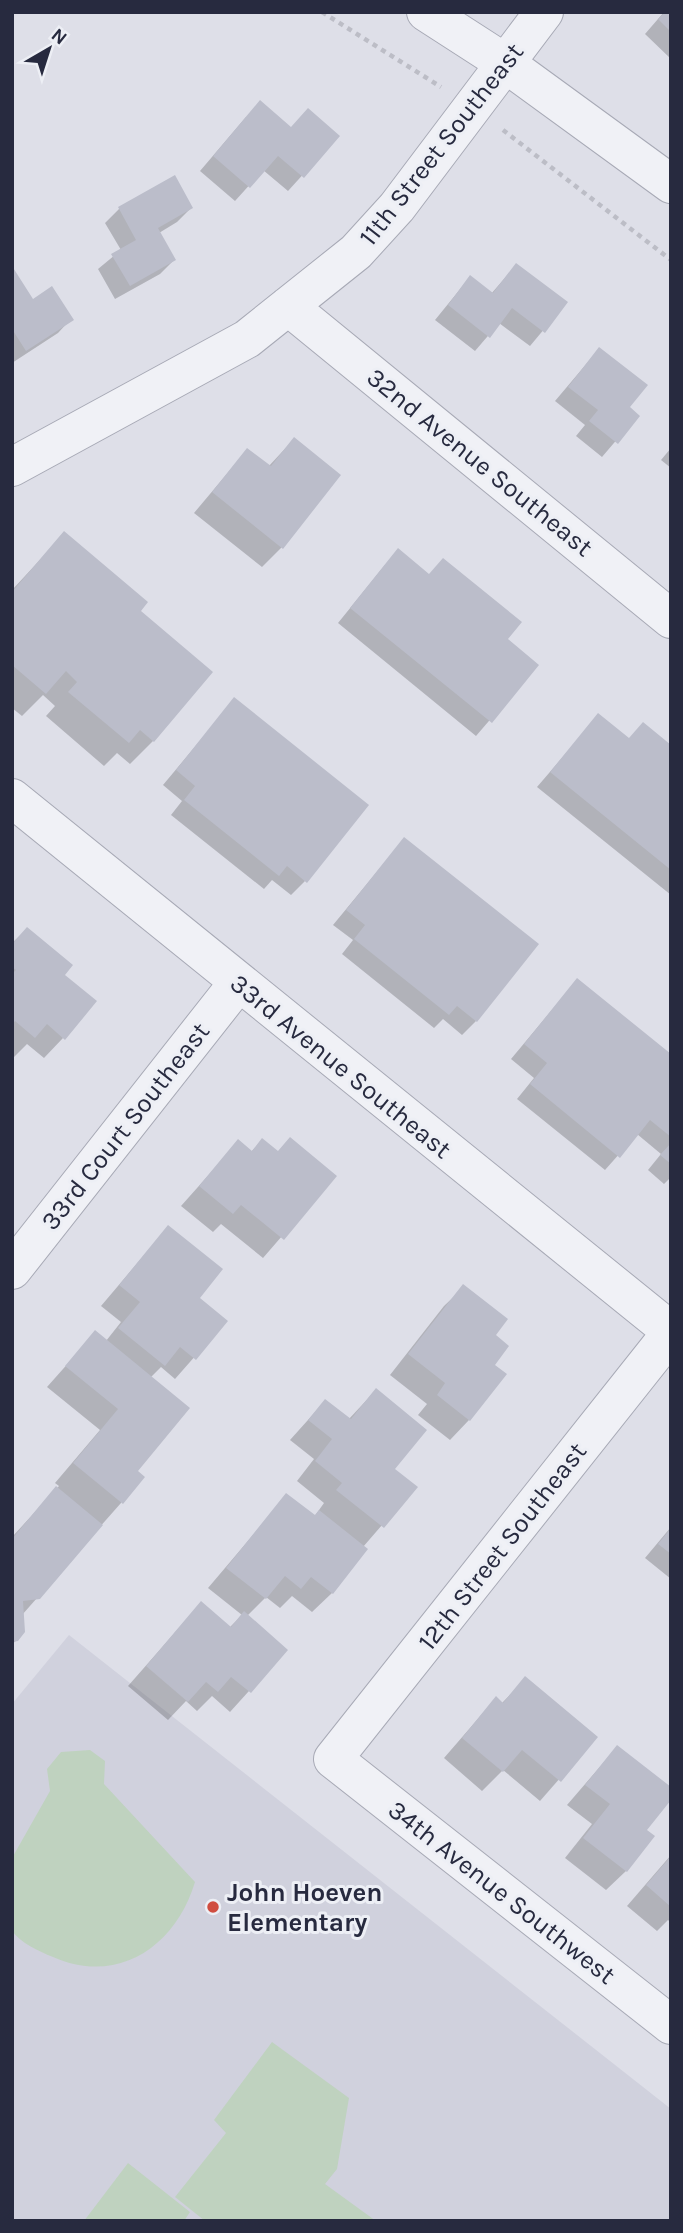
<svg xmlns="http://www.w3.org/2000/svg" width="683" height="2233" viewBox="0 0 683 2233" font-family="Karla,sans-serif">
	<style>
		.built { fill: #d0d1dd }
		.green { fill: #bfd2bf }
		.shadow { fill: #0003 }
		.building { fill: #bbbdca }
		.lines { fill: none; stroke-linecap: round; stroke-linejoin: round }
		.minor-casing { stroke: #a7a9b5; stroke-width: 40 }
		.path { stroke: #bcbdc6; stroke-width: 4.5; stroke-dasharray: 5 5; stroke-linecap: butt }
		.minor { stroke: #f0f1f6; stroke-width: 38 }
		.poi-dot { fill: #d04d40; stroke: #edeff5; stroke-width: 2.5 }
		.labels { text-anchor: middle; stroke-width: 6; stroke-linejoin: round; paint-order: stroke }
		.street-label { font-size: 26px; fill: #272a3f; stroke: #edeff5 }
		.poi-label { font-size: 26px; font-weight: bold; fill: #272a3f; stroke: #edeff5; text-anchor: start }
	</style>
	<rect width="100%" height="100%" fill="#dedfe8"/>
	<path class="built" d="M69,1635L671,2109V2221H12V1704Z"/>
	<path class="green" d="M90,1750L105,1761L104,1784L195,1882C176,1946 118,1986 53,1957C38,1951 21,1943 12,1931V1858L50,1791L47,1769L61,1752Z
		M272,2042L349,2098L337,2169L325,2184L376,2221H205L175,2197L226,2133L214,2120Z
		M128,2163L190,2212L184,2221H84Z"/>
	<path class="shadow" d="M664,12H671V59L645,34Z
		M246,117L290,128L338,136L288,191L263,170L235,201L200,171Z
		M174,177L191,208L177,222L159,233L174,260L160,274L115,299L98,269L121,250L105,223L119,209Z
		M516,265L566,303L530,346L499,323L475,351L435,320L470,277L491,294Z
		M12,269L33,301L71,319L58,333L12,363Z
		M599,349L627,408L637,416L602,457L576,436L585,425L555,401Z
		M294,439L339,475L281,548L262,567L194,513L247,450L268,467Z
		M671,448V468L661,460Z
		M64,534L138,611L153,741L130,764L117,753L104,766L46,716L55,706L43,695L22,716L12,708V590Z
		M385,565L506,639L537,665L476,736L338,623Z
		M234,700L305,881L291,895L272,880L264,889L171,815L182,801L163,785Z
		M598,716L628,740L671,747V895L537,787Z
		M404,839L476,1021L462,1035L443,1019L434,1028L342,954L353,940L333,925Z
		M27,929L63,1038L44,1058L27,1044L14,1057L12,1055V943Z
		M577,980L671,1056V1177L664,1184L648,1170L661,1154L637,1134L605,1170L517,1099L534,1078L511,1059Z
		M262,1140L277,1152L334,1176L263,1258L221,1224L213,1232L181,1206L238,1142L251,1152Z
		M168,1227L197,1298L226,1321L175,1379L161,1367L150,1378L135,1471L121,1503L22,1615L17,1640L12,1644V1537L59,1486L55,1483L100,1430L47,1387L95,1333L106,1341L121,1322L101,1306Z
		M464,1287L493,1335L492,1365L469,1420L450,1440L418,1415L427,1404L390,1375L444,1306Z
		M376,1390L393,1469L415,1487L363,1547L332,1593L312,1612L292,1596L280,1608L266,1597L247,1616L286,1650L230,1712L212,1696L197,1711L186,1701L168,1720L128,1686L201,1603L229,1628L242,1615L208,1588L287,1495L314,1517L324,1503L297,1481L314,1459L290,1440L325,1401L348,1420Z
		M671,1527V1579L645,1558Z
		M525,1679L596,1737L540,1801L503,1770L482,1791L444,1758L496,1698L502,1703Z
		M617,1747L644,1830L626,1871L606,1890L565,1858L592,1824L567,1805Z
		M671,1855V1923L668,1920L657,1931L627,1906Z"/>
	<path class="building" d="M665,12H671V32L658,19Z
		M260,100L291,127L308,108L340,136L304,178L278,156L250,188L213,156Z
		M175,175L193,208L158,228L176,260L130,286L111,254L136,240L118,207Z
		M516,263L568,302L545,333L512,308L490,338L448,305L470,275L493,293Z
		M12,266L33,299L52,286L74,320L26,351L12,329Z
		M599,347L648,385L630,407L640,416L618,444L589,421L598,410L568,387Z
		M294,437L341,475L283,549L212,492L247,448L271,466Z
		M64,531L148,602L141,611L213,672L154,742L140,730L129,743L68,692L77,682L66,671L46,694L12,665V592Z
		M398,548L429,574L443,558L522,622L508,639L539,665L492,723L350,608Z
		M234,697L369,805L307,883L287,866L279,876L184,800L195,786L176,770Z
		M598,713L629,738L643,722L671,745V870L550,772Z
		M404,837L539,944L477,1022L457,1006L449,1015L354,939L365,925L346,910Z
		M27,927L73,965L65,975L97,1001L65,1040L47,1024L35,1038L15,1021L12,1025V974L16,970L12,967V944Z
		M577,978L671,1054V1137L650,1120L620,1158L530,1084L547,1063L524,1044Z
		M290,1137L337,1176L284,1240L241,1205L233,1214L199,1186L238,1139L252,1151L262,1138L278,1151Z
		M671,1143V1164L660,1155Z
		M168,1225L223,1269L200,1298L228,1321L196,1360L180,1347L165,1366L118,1328L140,1302L119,1285Z
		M463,1284L508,1319L496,1335L509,1346L495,1365L507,1374L470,1421L437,1395L445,1383L408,1354Z
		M95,1330L190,1408L138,1471L145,1477L123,1504L73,1463L118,1409L65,1366Z
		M376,1388L427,1430L395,1469L418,1487L384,1528L336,1490L342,1483L315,1461L332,1439L308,1420L325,1399L351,1419Z
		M56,1486L103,1525L40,1599L23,1601L25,1632L18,1641L12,1642V1539Z
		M286,1493L315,1515L319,1510L368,1549L333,1594L311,1577L301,1589L285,1576L266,1599L226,1568Z
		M671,1528V1554L658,1544Z
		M201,1601L231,1627L244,1611L288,1650L251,1693L231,1677L218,1692L206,1682L188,1702L146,1666Z
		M525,1676L598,1737L561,1782L522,1750L503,1772L462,1738L496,1696L503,1703Z
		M617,1745L671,1787V1800L647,1830L655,1836L627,1872L583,1838L610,1804L585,1785Z
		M671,1856V1907L646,1885Z"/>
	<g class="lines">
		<g class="minor-casing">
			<path id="minor" d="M426,12L505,63L671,184
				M288,306L671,619
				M12,467L247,339L356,252L397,207L544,12
				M12,798L671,1331
				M12,1270L238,983
				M671,1333L333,1759L671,2025"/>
		</g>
		<path class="path" d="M322,12L441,87
			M503,130L671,260"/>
		<use href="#minor" class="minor"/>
	</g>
	<circle class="poi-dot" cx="213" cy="1907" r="7"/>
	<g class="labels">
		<g class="street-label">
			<text transform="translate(441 144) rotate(-52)" y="9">11th Street Southeast</text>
			<text transform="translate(480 462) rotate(39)" y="9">32nd Avenue Southeast</text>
			<text transform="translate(341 1066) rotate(39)" y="9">33rd Avenue Southeast</text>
			<text transform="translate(125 1126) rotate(-52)" y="9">33rd Court Southeast</text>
			<text transform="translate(502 1546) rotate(-52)" y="9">12th Street Southeast</text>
			<text transform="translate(502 1892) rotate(38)" y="9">34th Avenue Southwest</text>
		</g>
		<g class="poi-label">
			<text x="227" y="1901">John Hoeven<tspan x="227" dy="30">Elementary</tspan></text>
		</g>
	</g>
	<rect width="683" height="2233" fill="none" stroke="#272a3f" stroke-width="28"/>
	<g transform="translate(49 49) rotate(39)" stroke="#edeff5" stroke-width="5" paint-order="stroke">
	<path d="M0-5L12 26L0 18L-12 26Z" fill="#272a3f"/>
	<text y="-10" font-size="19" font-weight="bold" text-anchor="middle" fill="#272a3f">N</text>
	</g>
</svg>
